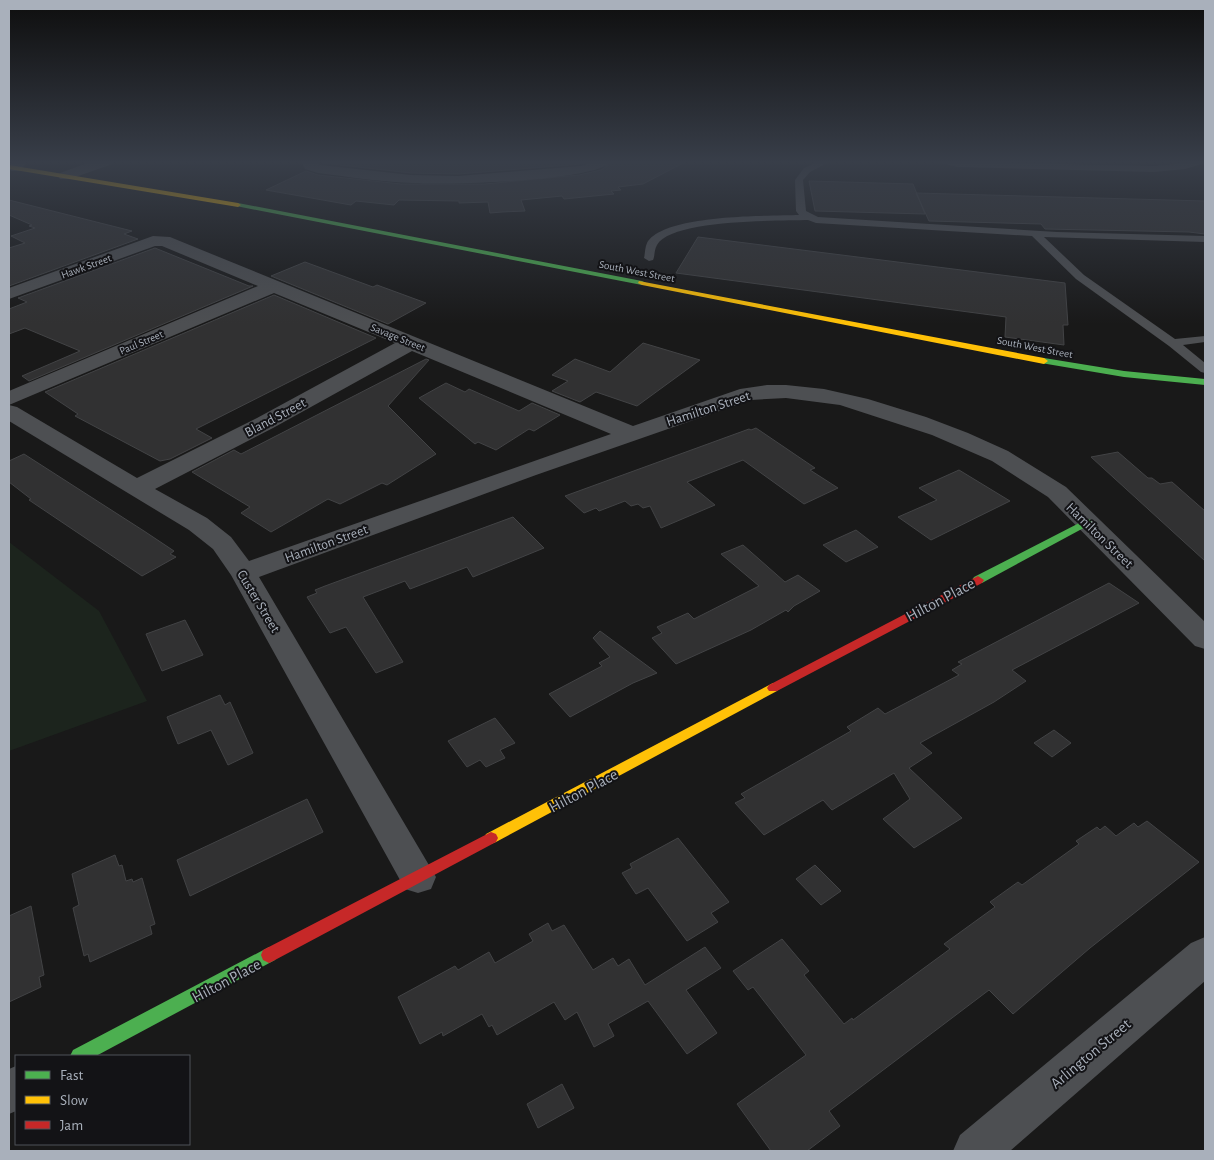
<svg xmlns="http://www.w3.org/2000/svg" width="1214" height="1160" viewBox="0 0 1214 1160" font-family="'Alegreya Sans',sans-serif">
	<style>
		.green { fill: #1c241d }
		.building { fill: #313132; stroke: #424345 }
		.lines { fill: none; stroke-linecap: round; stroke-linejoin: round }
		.lane { fill: #4d4f52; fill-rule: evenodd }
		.street { fill: #4d4f52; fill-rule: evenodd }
		.fast { fill: #4caf50; fill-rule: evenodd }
		.slow { fill: #ffc107; fill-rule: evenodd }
		.jam { fill: #c62828; fill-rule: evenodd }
		.labels { text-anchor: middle; stroke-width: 4; stroke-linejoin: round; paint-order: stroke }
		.far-street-label { font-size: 11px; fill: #a9b0bb; stroke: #131316 }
		.street-label { font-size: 14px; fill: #a9b0bb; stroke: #131316 }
		.near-street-label { font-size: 16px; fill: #a9b0bb; stroke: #131316 }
	</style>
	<rect width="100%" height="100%" fill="#191919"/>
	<path class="green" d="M9,542L99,611L147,701L9,751Z"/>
	<path class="building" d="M328,161H588L581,164L458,174L411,173L323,163Z
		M614,161H687L643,184L618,187L621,190L611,191L614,194L564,199L562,196L521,200L525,211L502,212L490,213L488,202L459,203V201L399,200L394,205L356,201L351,205L266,190L306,171L318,175L401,184H485L579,175L601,170Z
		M809,181L913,184L925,214L815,211Z
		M916,193L1205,201V234L1189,232L1045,229L1041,224L929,221Z
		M9,200L132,231L124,234L138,239L9,286V248L25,243L11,236L35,228L29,226L32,225L9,215Z
		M698,237L1065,283L1068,325H1063L1064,345L1005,337L1006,317L676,273Z
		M155,248L249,286H253L29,381L22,376L80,351L25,328L9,334V309L27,302L18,298Z
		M305,262L373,287L377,285L426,303L388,324L271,276Z
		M274,295L376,338L196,429L212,438L170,459L160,461L75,416L78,414L45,392Z
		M643,343L700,360L637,406L596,392L580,402L552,391L568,381L552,375L575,359L610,372Z
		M426,359L429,360L388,406L436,454L387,485L382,483L340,504L328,499L271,532L241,513L250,507L192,472L234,450L241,454Z
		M446,383L465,392L469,389L519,411L532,403L560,415L534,431L529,429L496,450L478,442L475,444L419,398Z
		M756,428L815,468L810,470L838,488L804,504L743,460L687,482L715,505L661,528L650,506L643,508L638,504L631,506L625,501L599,511L596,508L584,513L565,496L749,429L751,430Z
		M1118,452L1148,478H1152L1160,484L1172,482L1205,511V561L1091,457Z
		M24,454L144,531L174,551L170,554L176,557L142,576L29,500L31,499L9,482V461Z
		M959,470L1010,501L931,540L898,517L937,500L919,488Z
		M513,517L544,548L473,577L467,567L410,589L405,581L363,597L403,662L376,673L346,627L330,633L307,597L317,593L315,590L325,586Z
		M856,530L878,547L846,562L823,545Z
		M743,545L785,582L798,575L820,591L794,606L788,612L786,610L751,630L676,664L652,638L662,633L657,627L688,613L694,619L759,586L721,554Z
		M1109,583L1139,603L1012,670L1026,681L994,702L920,743L932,753L909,768L962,818L914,848L883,819L910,799L894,773L832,810L823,800L764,835L735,803L745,798L741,794L851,731L847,727L878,708L885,714L959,675L952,670L962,664L958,662Z
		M185,620L203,655L162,671L146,634Z
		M600,631L657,673L633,683L570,717L549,694L602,666L599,663L610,657L593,638Z
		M220,695L225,705L230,702L253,753L228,765L211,730L178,744L167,717Z
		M495,718L515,743L500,750L505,758L486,767L480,760L467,767L448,741Z
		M1054,730L1071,743L1052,757L1034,743Z
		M307,799L323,832L190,896L177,860Z
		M1147,821L1199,862L1090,948L1013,1014L989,990L829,1111L840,1126L807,1151H771L737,1104L806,1055L753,987L748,990L733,971L782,939L809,971L804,975L844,1024L852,1018L853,1020L950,949L944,944L995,907L990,902L1018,882L1022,885L1079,844L1076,841L1097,827L1100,830L1105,826L1116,836L1134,823L1138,827Z
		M678,838L729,902L711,913L718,922L687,941L648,888L636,894L622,873L632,868L630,864Z
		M115,855L119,866L122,865L126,881L132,879L133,882L142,878L155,924L150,926L152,934L90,962L88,954L84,956L73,908L79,905L72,874Z
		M815,865L841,891L821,905L796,879Z
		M31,906L44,975L39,977L41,987L9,1002V916Z
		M548,923L552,931L564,925L593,970L613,958L618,966L629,959L645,985L705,947L721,968L686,990L717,1033L687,1054L648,1001L608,1024L614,1036L594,1047L577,1012L565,1020L554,1002L497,1035L492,1025L489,1027L482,1014L443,1036L442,1032L420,1044L398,997L455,966L458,970L489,952L495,963L533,941L529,934Z
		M562,1084L574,1108L538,1128L527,1104Z"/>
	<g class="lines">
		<path class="lane" d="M820,161H831L810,172L803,180L806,211L818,217L1057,232L1205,236V242L1044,237L1084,275L1175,339L1205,336V342L1183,345L1205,363V373L1201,372L1169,346L1076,279L1032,236L816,223L808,220C779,221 671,219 657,245C654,250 655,256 653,260L649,261L644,258C645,254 645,247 647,243C663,214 769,216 799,215L796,211L795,180L804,168Z
			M932,161L1154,166L1205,161V163L1185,169L1154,172L958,167Z"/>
		<path class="street" d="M13,161H27L21,171H11L9,168Z
			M93,161H114L112,164L70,179H60L58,176L60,173Z
			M301,161H315L320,165L411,175L458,176L581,166L594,161H612C596,182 444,185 413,183C381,182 349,177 318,173L305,169Z
			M153,236L170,237L633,426L740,389L767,385H786L824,389L868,399L926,417L968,433L1008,451L1066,487L1205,622V649L1195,646L1048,497L992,461L932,435L840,405L786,398L751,400L536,475L259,577L436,877L431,889L418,893L405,889L231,575L213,549L189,530L9,421V391L258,286L162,246H155L9,299V288ZM274,293L395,343L257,418L137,478L17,407L9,405ZM412,351L611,434L249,561L231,537L207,518L155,489L273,428Z
			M1205,937V981L1010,1151H953L960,1135L1191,943Z
			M16,1066V1111L9,1114V1069Z"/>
		<path class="fast" d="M238,203L642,281L646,283L642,285L236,206V204Z
			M1044,358L1124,371L1205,379V385L1124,377L1041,363L1040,361Z
			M1087,519L1091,520L1092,522L1091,524L982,583H974L972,580L974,577Z
			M269,947L275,950L277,955L275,960L96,1056H70L73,1050Z"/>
		<path class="slow" d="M9,165L238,203L241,205L238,207L9,169Z
			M639,281L1044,358L1048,361L1044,364L642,285L638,283Z
			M773,683L777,685L779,688L777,691L496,842L491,844L486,842L484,838L486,834Z"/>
		<path class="jam" d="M978,576L984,580L982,583L777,691H769L767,688L769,685Z
			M491,832L496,834L498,838L496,842L275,960L269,963L263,960L261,955L263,950Z"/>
	</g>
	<linearGradient id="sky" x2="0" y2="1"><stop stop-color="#0e0e0e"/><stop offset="0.5" stop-color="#383e49"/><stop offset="1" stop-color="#383e49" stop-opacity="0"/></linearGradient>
	<rect width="1214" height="324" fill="url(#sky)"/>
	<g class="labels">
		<g class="far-street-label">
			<text transform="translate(86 266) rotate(-20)" y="4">Hawk Street</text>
			<text transform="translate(637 271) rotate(11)" y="4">South West Street</text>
			<text transform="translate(398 337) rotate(22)" y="4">Savage Street</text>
			<text transform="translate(141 342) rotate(-23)" y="4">Paul Street</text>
			<text transform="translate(1035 347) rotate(11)" y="4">South West Street</text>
		</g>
		<g class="street-label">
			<text transform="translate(708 408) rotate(-18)" y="5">Hamilton Street</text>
			<text transform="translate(275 417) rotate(-28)" y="5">Bland Street</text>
			<text transform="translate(1100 535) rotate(44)" y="5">Hamilton Street</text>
			<text transform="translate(326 543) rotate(-20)" y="5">Hamilton Street</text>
			<text transform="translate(259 601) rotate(59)" y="5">Custer Street</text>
		</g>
		<g class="near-street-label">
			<text transform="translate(940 599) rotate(-28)" y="6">Hilton Place</text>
			<text transform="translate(583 790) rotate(-28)" y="6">Hilton Place</text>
			<text transform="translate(226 980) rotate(-28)" y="6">Hilton Place</text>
			<text transform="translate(1090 1053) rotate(-40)" y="6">Arlington Street</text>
		</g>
	</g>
	<rect width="1214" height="1160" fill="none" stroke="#a9b0bb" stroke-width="20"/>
	<rect x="15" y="1055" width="175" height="90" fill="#131316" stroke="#4f5258"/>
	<rect x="25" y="1071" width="25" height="8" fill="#4caf50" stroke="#4f5258"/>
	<text x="60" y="1080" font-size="15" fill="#a9b0bb">Fast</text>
	<rect x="25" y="1096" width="25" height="8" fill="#ffc107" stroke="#4f5258"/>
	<text x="60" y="1105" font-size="15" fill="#a9b0bb">Slow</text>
	<rect x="25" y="1121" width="25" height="8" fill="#c62828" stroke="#4f5258"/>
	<text x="60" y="1130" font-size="15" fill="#a9b0bb">Jam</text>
</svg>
